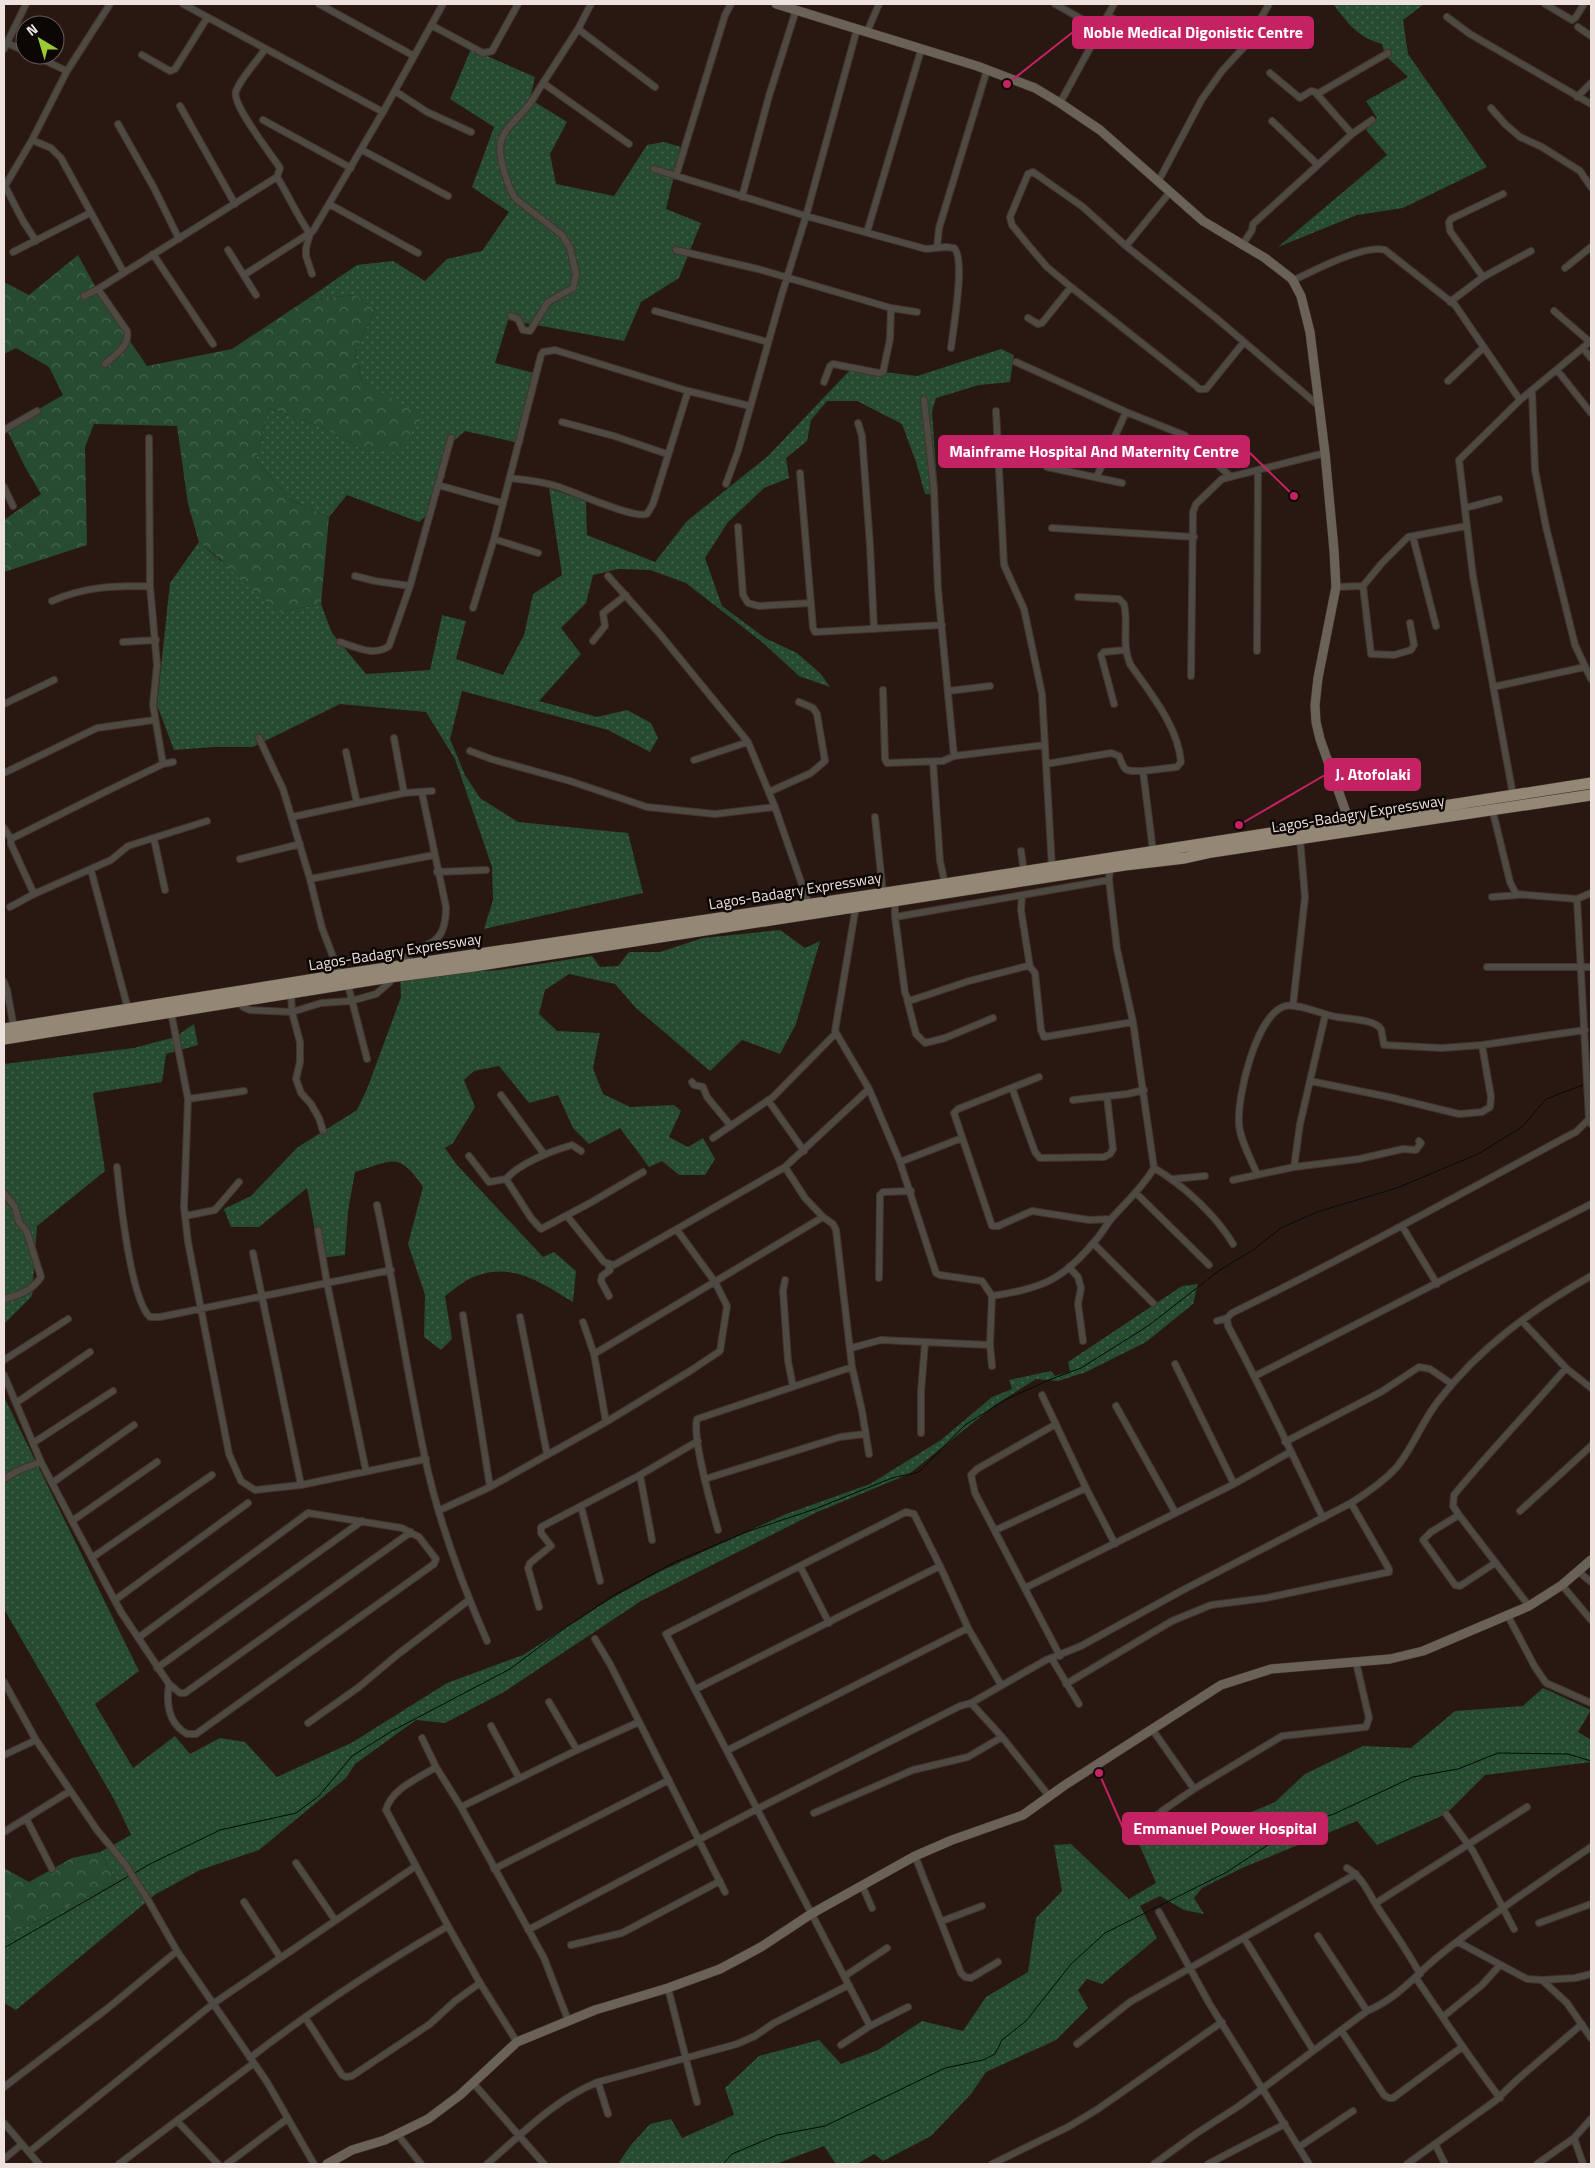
<svg xmlns="http://www.w3.org/2000/svg" width="1595" height="2168" viewBox="0 0 1595 2168" font-family="'Titillium Web',sans-serif">
	<style>
		.grass { fill: url(#grass-dots) }
		.forest { fill: url(#forest-crowns) }
		.lines { fill: none; stroke-linecap: round; stroke-linejoin: round }
		.stream { stroke: #020b0e; stroke-width: 1 }
		.street-casing { stroke: #44342e; stroke-width: 8 }
		.secondary-casing { stroke: #44342e; stroke-width: 10 }
		.highway-casing { stroke: #44342e; stroke-width: 12 }
		.street { stroke: #4e4942; stroke-width: 6 }
		.secondary { stroke: #6a6257; stroke-width: 9 }
		.highway { stroke: #938776; stroke-width: 11 }
		.labels { text-anchor: middle; stroke-width: 5; stroke-linejoin: round; paint-order: stroke }
		.street-label { font-size: 15px; fill: #ede2dd; stroke: #0c0604 }
		.leader { fill: none; stroke: #c42262; stroke-width: 2 }
		.callout-dot { fill: #c42262; stroke: #0c0604; stroke-width: 2 }
		.callout { fill: #c42262; stroke: #c42262; stroke-width: 2 }
		.callout-label { font-size: 16px; text-anchor: middle; font-weight: bold; fill: #fff }
	</style>
	<defs>
		<pattern id="grass-dots" width="8" height="8" patternUnits="userSpaceOnUse" patternTransform="scale(1.25)"><rect width="8" height="8" fill="#264b30"/><path d="M2 2h.1M6 6h.1" fill="none" stroke="#46654e" stroke-width="1.8" stroke-linecap="round"/></pattern>
		<pattern id="forest-crowns" width="20" height="18" patternUnits="userSpaceOnUse" patternTransform="scale(1.25)"><rect width="20" height="18" fill="#264b30"/><path d="M2 6a3 3 0 1 1 6 0M12 15a3 3 0 1 1 6 0" fill="none" stroke="#46654e"/></pattern>
	</defs>
	<rect width="100%" height="100%" fill="#281811"/>
	<path class="grass" d="M1333,4H1424L1403,20L1408,54L1487,167L1403,208L1357,215L1278,247L1387,155L1366,130L1377,118L1366,101L1408,77L1385,55L1382,44C1357,37 1348,23 1333,4Z
		M471,49L535,77L530,99L567,122L550,154L556,184L614,196L647,145L664,142L681,147L666,209L701,223L679,278L641,302L624,341L508,320L495,363L534,373L523,444L465,431L445,449V477L430,498L426,516L419,522L347,495L329,517L289,499L256,459L269,408L322,427L362,449L422,417L362,381L355,353L375,310L355,295L306,300L357,265L393,261L425,281L447,259L482,251L509,212L472,187L494,127L450,99Z
		M1001,349L1014,355L1010,382L979,385L936,398L932,412L938,495L925,494L916,462L902,424L857,401H827L811,420L807,441L786,458L789,478L764,488L728,522L705,558L722,606L765,638L797,653L821,674L830,687L799,676L762,642L686,583L650,570L618,569L593,575L586,603L561,628L581,654L539,701L597,717L627,710L651,723L658,738L650,752L608,730L462,691L450,739L465,775L480,798L518,822L628,833L643,893L484,929L493,900L492,867L455,759L426,712L340,704L253,747H214L174,750L157,705L170,583L199,542L280,612L321,604L332,633L366,674L430,670L442,615L466,621L456,659L503,675L524,635L533,594L562,575L549,488L586,501L587,535L655,562L687,521L768,456L852,368L917,376Z
		M780,930L805,948L820,941L796,1024L780,1054L742,1040L710,1071L636,1008L615,984L569,974L545,990L539,1014L557,1031L600,1033L593,1068L603,1094L630,1107L674,1105L681,1111L669,1137L688,1147L703,1138L715,1159L705,1175H679L662,1161L649,1167L620,1128L589,1144L573,1128L558,1095L529,1103L499,1066L474,1071L464,1080L475,1107L453,1143L445,1148L457,1165L543,1257L554,1252L576,1271L573,1302C543,1284 515,1263 479,1275C467,1278 455,1289 445,1296L452,1339L441,1350L424,1337L425,1295L408,1244L423,1187C398,1150 392,1161 355,1172L348,1211L345,1255L320,1258L307,1188L259,1227H231L224,1209L251,1196L298,1147L357,1110L367,1089L401,997L400,976L499,970L592,956L600,967L618,966L629,952H660L703,938Z
		M194,1024L198,1045L166,1054L162,1082L93,1093L105,1171L37,1226L32,1296L4,1324V1064L134,1048L175,1037Z
		M1198,1284L1193,1304L1146,1342L1086,1372L1058,1381L1036,1379L995,1405L909,1474L815,1513L641,1601L504,1692L445,1723L416,1720L355,1764L346,1778L259,1850L200,1870L156,1894L16,2010L4,2003V1937L117,1883L100,1852L131,1835L115,1801L4,1609V1397L139,1671L95,1704L133,1768L175,1736L190,1754L220,1738L245,1742L277,1777L353,1742L447,1683L523,1655L607,1601L659,1572L786,1514L870,1484L941,1440L992,1397L1012,1389L1009,1380L1051,1371L1055,1376L1070,1372L1068,1362L1182,1286Z
		M1543,1688L1591,1710L1578,1732L1591,1740V1762L1485,1775L1446,1814L1377,1845L1357,1821L1242,1868L1202,1888L1194,1898L1204,1914L1184,1910L1160,1896L1140,1906L1157,1938L1102,1984L1087,1979L1078,1990L1088,2008L1056,2040L986,2072L971,2094L931,2136L883,2161L874,2154L857,2164H836L824,2146L776,2164H618L630,2146L650,2124L671,2119L682,2138L734,2115L725,2088L759,2056L819,2040L841,2064L878,2050L922,2021L963,2031L986,1997L1028,1972L1036,1918L1062,1891L1054,1845L1071,1844L1129,1899L1156,1883L1132,1828L1163,1806L1183,1841L1275,1802L1305,1774L1363,1746L1411,1748L1455,1711L1523,1706Z"/>
	<path class="forest" d="M78,255L106,306L147,366L232,349L306,300L355,295L375,310L355,353L362,381L423,416L397,453L362,449L322,427L269,408L256,459L289,499L329,517L321,604L280,612L243,583L220,559L199,542L188,504L177,426L94,424L85,447L87,545L4,572V520L41,494L25,467L6,428L63,395L49,367L16,348L4,354V282L29,295Z
		M100,1852L117,1883L4,1937V1868L29,1882L72,1858Z"/>
	<g class="lines">
		<path class="stream" d="M135,1873L148,1865L220,1830L296,1813L319,1796L352,1756L392,1731L510,1669L562,1630L616,1594L677,1561L749,1531L815,1509L892,1478L919,1472L965,1425L1007,1399L1049,1380L1081,1368L1148,1326L1220,1270L1253,1250L1281,1228L1317,1212L1397,1188L1478,1154L1522,1127L1546,1099L1583,1085
			M4,1948L129,1876
			M723,2164L732,2154L777,2135L825,2126L945,2068L983,2060L995,2054L1002,2040L1026,2021L1071,1964L1105,1933L1227,1872L1289,1831L1336,1813L1413,1777L1458,1769L1498,1753L1568,1754L1591,1761"/>
		<g class="street-casing">
			<path id="street" d="M183,4L383,112
				M319,4L414,56
				M591,4L578,29L543,83L629,144
				M1055,4L1101,30
				M1545,4L1572,20L1576,17L1584,4
				M1108,16L1151,37
				M1447,17L1470,34L1591,104
				M431,25L483,53L492,51L518,4
				M1578,27L1591,36
				M578,29L655,87
				M867,32L879,4
				M7,43L25,51
				M4,49L26,4
				M265,49C256,63 242,76 236,91C231,104 271,154 280,168L277,177C289,196 297,216 310,234L306,248V256L312,274
				M33,55L67,71L32,140L5,186L23,221L36,241
				M142,55L170,71L175,69L207,18
				M67,71L110,4
				M1270,73L1300,98L1311,91L1315,92L1352,134
				M395,91L427,112L471,132
				M1317,94L1388,53
				M1577,97L1591,83
				M1060,103L1114,4
				M180,106L235,204
				M1491,108L1505,124L1520,137L1542,147L1580,171L1591,187
				M263,120L351,168
				M1272,121L1318,165
				M118,124L154,188L179,239
				M32,140L51,148L61,158L124,273
				M362,150L448,196
				M654,169L806,216L926,249L946,247L954,248C966,259 953,329 951,348
				M676,176L725,15L731,4
				M1158,182L1202,99L1222,71L1245,46L1269,4
				M742,197L769,96L796,10
				M329,204L418,253
				M867,232L921,50
				M1243,244L1252,230L1253,224L1352,134L1372,120
				M1126,246L1170,192
				M937,248L939,228L987,70
				M228,250L256,295
				M676,250L758,269L891,308
				M13,252L90,213
				M153,254L213,344
				M1565,268L1591,247
				M244,275L313,231L383,112L443,4
				M1483,277L1450,231L1449,222L1451,219L1503,194
				M1292,281C1313,271 1364,244 1385,250L1455,305L1520,400
				M84,296L98,289
				M1450,302L1483,277L1531,251
				M655,311L768,342
				M1554,311L1590,342
				M511,316L518,319L523,330L530,331L548,302L573,288L576,274L570,248L562,235L516,199C510,192 508,183 505,174C492,135 506,132 528,106C534,99 538,90 543,83
				M1028,318L1038,324L1042,323L1071,287
				M1244,342L1206,389H1199L1195,385L1071,287L1047,267L1029,246L1012,225L1010,217L1028,174L1033,172L1083,207L1126,246L1216,318L1319,406
				M1583,348L1591,358
				M1016,362L1126,412L1184,435L1230,476
				M105,364C115,355 130,346 127,331L98,289L277,177
				M1557,370L1591,413
				M1448,381L1484,347
				M824,382L830,366L833,364L879,373L883,372L890,339L891,308L917,312
				M1532,391L1535,470L1546,527L1575,645L1591,679
				M924,400L934,489L938,590L954,756
				M996,411L1004,565L1024,609L1042,694L1052,868
				M562,422L614,436L667,454
				M858,423L862,436L870,545L874,629
				M4,430L37,411
				M149,438L150,586L157,665L153,705L163,764
				M1157,464L1184,435
				M1047,467L1122,483
				M800,473L813,628L815,632L942,625
				M1097,476L1126,412
				M510,478C525,480 541,481 556,486C573,491 633,519 647,514L653,504L688,391
				M726,484L738,451L781,297L806,216L857,29
				M438,485L451,438
				M4,487L13,506
				M1465,508L1499,499
				M738,527L743,595L748,603L759,606L811,603
				M1052,528L1194,537
				M1413,537L1436,626
				M494,539L538,553
				M355,576L375,581L410,586
				M608,576L659,633L748,742L775,807L809,905
				M1363,586L1371,654L1394,655L1411,650L1414,645L1410,623
				M1336,587L1363,586L1382,563L1408,537L1466,526
				M1078,597L1119,599L1124,604C1129,624 1121,642 1130,664C1150,693 1178,726 1181,762L1177,767L1143,771L1153,851
				M52,601C86,586 114,586 150,586
				M473,608L494,539L541,355L543,352L555,350L688,391L750,406
				M593,641L605,626L603,613L626,595
				M123,642L156,640
				M340,642C356,647 374,657 389,646L410,586L438,485L502,503
				M1257,651L1258,471
				M1191,676L1193,512L1196,504L1222,479L1325,453
				M1493,687L1585,667
				M883,690L885,759L887,763L943,761L954,756L1045,745
				M948,691L990,686
				M4,704L54,680
				M1114,704L1101,655L1104,652L1125,650
				M259,738L283,789L310,879L322,928L340,975
				M394,738L404,793
				M470,751L491,759L570,781L647,807L715,814L775,807
				M346,752L357,803
				M694,760L748,742
				M933,762L940,861L945,884
				M1046,764L1111,753L1119,756C1125,773 1126,771 1143,771
				M4,773L97,728L154,720
				M769,792L811,773L825,761L817,714L813,708L799,702
				M1513,795L1473,576L1459,460L1520,400L1591,341
				M1492,808L1510,882L1516,894L1577,899L1591,893
				M292,817L404,793L432,791
				M875,817L883,893
				M4,828L11,839
				M154,839L165,890
				M1021,851L1024,872
				M240,859L300,844
				M91,870L128,1009
				M437,872L486,870
				M310,879L434,855
				M34,894L11,844V839L109,790L163,764L173,762
				M1022,896L1021,910L1030,967
				M1492,897L1518,895
				M1577,899L1589,1119L1591,1124
				M895,900V917L905,993L909,1001L969,981L1027,966L1031,968L1035,973L1041,1030L1044,1037L1133,1022
				M856,906L835,1031L869,1089L900,1162L936,1273L940,1275L982,1281L992,1296C1040,1288 1061,1282 1094,1242C1101,1235 1106,1225 1112,1218C1127,1201 1143,1187 1154,1168L1133,1022L1117,949L1109,880L1110,868
				M10,907L34,894L111,860L128,846L207,821
				M895,917L1109,880
				M403,966C409,943 433,951 442,931C445,924 446,915 446,907L422,793
				M1487,967H1591
				M4,982L7,990L14,1028
				M348,985L367,1059
				M291,993L292,1012L300,1042V1062L296,1079L301,1093L311,1104L319,1118L323,1131
				M907,999L916,1034L925,1043L945,1038L993,1018
				M239,1002L243,1007L250,1010L292,1012L321,1003L351,1001L376,994L390,982V977
				M1293,1005L1305,897L1300,839
				M171,1012L188,1099L184,1207L188,1242L229,1454L241,1481L255,1490L301,1485L426,1459
				M1039,1077L958,1109L954,1113L991,1223L992,1226H998L1032,1211L1089,1220L1111,1219
				M1310,1081L1389,1097L1459,1114L1482,1112L1490,1107L1491,1097L1482,1045
				M692,1082L694,1085L703,1087L707,1097L731,1126
				M1012,1088L1035,1152L1040,1158L1104,1157L1110,1154L1113,1149L1107,1097
				M501,1095L544,1154
				M188,1099L244,1091
				M768,1100L804,1151
				M1073,1100L1127,1094L1144,1090
				M713,1138L773,1097L836,1033
				M581,1151L572,1145C552,1151 520,1163 506,1179L531,1218L541,1229L590,1203L643,1172
				M469,1156L489,1182L506,1179
				M900,1162L962,1138
				M117,1167C120,1196 130,1299 150,1317H160L391,1270
				M785,1167L805,1198L823,1217L833,1224L836,1230L852,1367L862,1411L869,1454
				M1294,1167L1300,1124L1325,1016
				M1154,1168C1182,1184 1216,1215 1233,1244
				M1257,1174C1251,1159 1240,1140 1239,1124C1237,1096 1256,1015 1285,1006C1297,1003 1324,1015 1337,1017C1349,1019 1374,1019 1381,1029L1384,1045L1442,1048L1482,1045L1585,1030
				M1173,1179L1205,1176
				M1233,1180L1294,1167L1359,1159L1403,1149L1416,1150L1421,1143L1419,1141
				M4,1193L15,1207L19,1222L27,1232L41,1277C32,1291 19,1295 4,1299
				M1136,1193L1209,1265
				M377,1205C395,1289 407,1374 425,1458C438,1519 462,1584 487,1641
				M185,1216L215,1210L239,1182
				M567,1216L604,1262L614,1265L785,1167L869,1089
				M1402,1226L1437,1284
				M318,1230L327,1283L366,1471
				M1093,1243L1153,1303
				M253,1253L301,1485
				M608,1265L610,1270L602,1276L601,1281L609,1296
				M1069,1267L1078,1277L1081,1288L1078,1304L1083,1341
				M879,1278L880,1195L883,1192L911,1191
				M785,1280L783,1291L788,1361L793,1386
				M463,1315L490,1487
				M520,1317L547,1454
				M1227,1318L1228,1326C1262,1389 1292,1454 1323,1518
				M1217,1321L1227,1318L1232,1313C1345,1258 1455,1197 1566,1137L1576,1132L1589,1119
				M1522,1321L1566,1368L1591,1388
				M583,1322L594,1354
				M990,1345L992,1366
				M851,1348L881,1340L990,1345L992,1296
				M4,1360L68,1319
				M1175,1364L1234,1484
				M4,1375L41,1462L72,1521L121,1612L169,1684C166,1703 168,1723 187,1734H196L434,1564L436,1559L419,1537L402,1528L308,1513L138,1638
				M1255,1376L1591,1204
				M1042,1395L1086,1488L1115,1544
				M16,1403L90,1352
				M1116,1406L1175,1512
				M606,1422L594,1354L823,1217
				M1056,1424L977,1469L971,1475L975,1493L1060,1656
				M921,1433V1391L925,1343
				M1285,1442L1381,1392L1419,1367L1430,1369L1452,1384
				M33,1443L113,1391
				M640,1475L652,1540
				M4,1479L19,1470L41,1462
				M705,1479L840,1437L865,1434
				M52,1483L134,1425
				M581,1506L600,1581
				M440,1510L490,1487L606,1422L690,1371L720,1351L727,1306L715,1282L677,1230
				M1520,1511L1591,1446
				M1459,1515L1431,1532L1423,1540L1455,1585L1460,1586L1495,1563
				M72,1521L157,1462
				M718,1530C712,1509 692,1437 697,1419L852,1367
				M996,1530L1086,1488
				M93,1557L212,1475
				M800,1566L829,1623
				M1579,1572L1591,1582
				M1562,1585L1591,1620
				M1025,1588L1234,1484L1290,1452
				M115,1600L248,1503
				M1529,1606L1459,1515L1453,1506L1454,1495C1490,1451 1529,1411 1566,1368
				M539,1607L528,1568L530,1563L551,1546L541,1533V1527L640,1475L698,1441
				M1508,1616L1535,1667L1546,1683L1591,1703
				M595,1639L610,1664L725,1892
				M1052,1659L1079,1704
				M157,1668L362,1521
				M4,1682L36,1740L97,1830L125,1864L148,1900L177,1951L267,2082L314,2164
				M169,1684L180,1693H185L411,1532
				M1066,1684L1172,1621L1211,1605L1266,1598L1389,1572V1569L1351,1503
				M696,1689L940,1566
				M549,1702L577,1750
				M971,1703L1002,1737L1049,1796
				M308,1723L359,1687L397,1655L469,1600
				M491,1726L519,1778
				M1152,1729L1194,1789
				M422,1738L436,1767L461,1807L544,1958L568,2020
				M728,1750L968,1628
				M4,1755L36,1740
				M436,1767C419,1778 391,1789 386,1810L448,1926L480,1983L517,2042
				M461,1807L577,1750L639,1722
				M1162,1811L1194,1789L1282,1736L1366,1727L1369,1718L1356,1662
				M814,1813L913,1770L968,1757L1002,1737
				M1446,1814L1473,1851L1514,1929
				M27,1820L52,1869
				M4,1832L70,1791
				M915,1856L961,1973L965,1977L971,1978L998,1962
				M296,1863L335,1920
				M1347,1868C1364,1878 1369,1895 1380,1911C1394,1932 1408,1952 1420,1974
				M494,1869L669,1780
				M862,1885L872,1908
				M244,1902L280,1957
				M1376,1903L1527,1807
				M1159,1912L1209,2003L1309,2164
				M942,1921L982,1906
				M1539,1923L1591,1904
				M528,1930L757,1809L960,1706L971,1703L1046,1660L1081,1646L1181,1591L1351,1503C1367,1493 1383,1482 1396,1468C1413,1448 1422,1421 1439,1400C1480,1347 1533,1309 1591,1276
				M1318,1936L1367,2011
				M1244,1938L1313,2050
				M1458,1942L1527,1979L1542,1980L1567,2003L1591,2038
				M571,1945L622,1933L720,1881
				M845,1976L887,1948
				M1416,1978C1443,2018 1470,2059 1500,2098
				M1542,1980L1575,1978L1591,1974
				M668,1988L697,2102
				M1444,2016L1482,1985L1500,1965
				M305,2017L342,2075L346,2077L352,2076L430,2024L455,2001L480,1983
				M870,2026L666,1634L906,1512L914,1514L940,1566L968,1628L1001,1685
				M1341,2030L1384,2095L1389,2098H1393L1462,2047
				M1077,2044L1130,2002L1356,1874
				M841,2045L870,2026L908,2007
				M250,2058C313,2009 379,1966 448,1926
				M598,2082L608,2114
				M474,2084L544,2164
				M4,2087L108,2008L177,1951
				M177,2121L218,2164
				M4,2123L39,2164
				M398,2135L421,2164
				M1574,2138L1583,2164
				M1435,2144L1445,2164
				M1299,2147L1353,2111
				M29,2152L214,2003L416,1866
				M4,2159L21,2145
				M119,2164L254,2063
				M227,2164L287,2119
				M487,2164C522,2134 555,2099 598,2082L737,2044L755,2036L774,2023L849,1985
				M992,2164L1068,2127L1098,2109L1222,2022
				M1154,2164L1197,2133L1239,2106L1367,2011C1401,1997 1417,1972 1445,1951C1492,1914 1541,1881 1591,1847
				M1208,2164L1285,2124
				M1407,2164L1495,2101L1518,2079L1582,2024
				M1537,2164L1574,2138L1591,2119"/>
		</g>
		<g class="secondary-casing">
			<path id="secondary" d="M776,4L977,66L1035,88L1060,103L1100,130L1203,221L1265,258L1292,279L1301,296L1310,332L1325,453L1334,550L1336,587L1318,678L1315,705L1316,722L1320,739L1349,821
				M327,2164L352,2150L385,2140L428,2119L460,2095L517,2042L595,2010L668,1988L720,1969L761,1947L811,1914L915,1856L952,1840L1023,1815L1065,1785L1221,1685L1271,1669L1390,1659L1423,1651L1529,1606L1562,1585L1591,1560"/>
		</g>
		<g class="highway-casing">
			<path id="highway" d="M4,1029L340,975L945,884L1591,783
				M4,1039L390,977L474,966L1125,865L1185,858L1212,852L1591,795"/>
		</g>
		<use href="#street" class="street"/>
		<use href="#secondary" class="secondary"/>
		<use href="#highway" class="highway"/>
	</g>
	<g class="labels">
		<g class="street-label">
			<text transform="translate(1358 814) rotate(-9)" y="5">Lagos-Badagry Expressway</text>
			<text transform="translate(795 891) rotate(-9)" y="5">Lagos-Badagry Expressway</text>
			<text transform="translate(395 952) rotate(-9)" y="5">Lagos-Badagry Expressway</text>
		</g>
	</g>
	<path class="leader" d="M1007 84L1073 32M1294 496L1249 452M1239 825L1325 775M1099 1773L1123 1828"/>
	<g class="callout-dot">
		<circle cx="1007" cy="84" r="5"/>
		<circle cx="1294" cy="496" r="5"/>
		<circle cx="1239" cy="825" r="5"/>
		<circle cx="1099" cy="1773" r="5"/>
	</g>
	<g class="callout">
		<rect x="1073" y="17" width="240" height="31" rx="5"/>
		<rect x="939" y="436" width="310" height="31" rx="5"/>
		<rect x="1325" y="759" width="95" height="31" rx="5"/>
		<rect x="1123" y="1813" width="204" height="31" rx="5"/>
	</g>
	<g class="callout-label">
		<text x="1193" y="38">Noble Medical Digonistic Centre</text>
		<text x="1094" y="457">Mainframe Hospital And Maternity Centre</text>
		<text x="1373" y="780">J. Atofolaki</text>
		<text x="1225" y="1834">Emmanuel Power Hospital</text>
	</g>
	<rect width="1595" height="2168" fill="none" stroke="#ede2dd" stroke-width="10"/>
	<g transform="translate(40 40) rotate(322)"><circle r="24" fill="#0c0604" stroke="#665e5b"/>
	<path d="M0-4L9 19L0 12L-9 19Z" fill="#9cca32"/>
	<text y="-8" font-size="14" font-weight="bold" text-anchor="middle" fill="#ede2dd">N</text>
	</g>
</svg>
